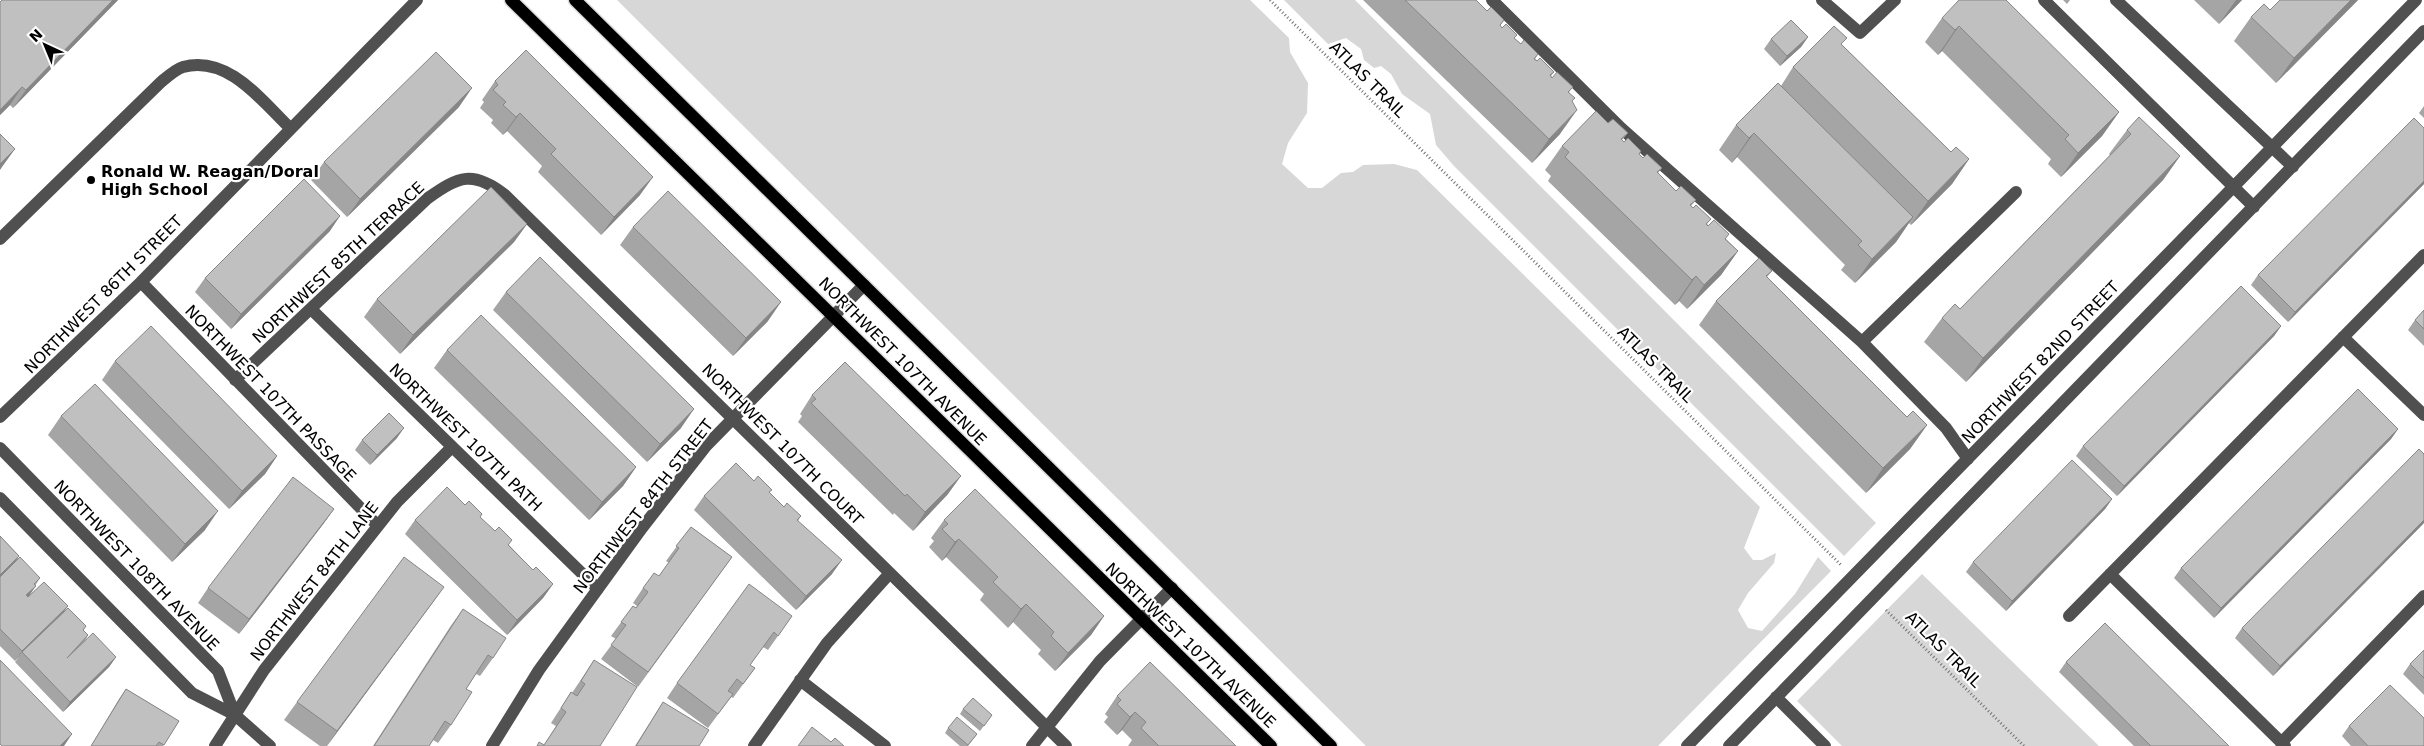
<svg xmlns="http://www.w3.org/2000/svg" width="2424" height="746" viewBox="0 0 2424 746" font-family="'DejaVu Sans',sans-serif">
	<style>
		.green { fill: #d7d7d7 }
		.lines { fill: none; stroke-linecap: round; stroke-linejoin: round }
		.major-casing { stroke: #dbdbdb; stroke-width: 15 }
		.path { stroke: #727272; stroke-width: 3; stroke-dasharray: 1 2.5; stroke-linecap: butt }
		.minor { stroke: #505050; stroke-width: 12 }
		.major { stroke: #000; stroke-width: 12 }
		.wall { fill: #a5a5a5 }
		.shaded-wall { fill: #868686 }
		.building { fill: #c0c0c0; stroke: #868686 }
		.poi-dot { fill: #000; stroke: #fff; stroke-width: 2 }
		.labels { text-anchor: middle; stroke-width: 4.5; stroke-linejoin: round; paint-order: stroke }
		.street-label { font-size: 16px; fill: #000; stroke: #fff }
		.poi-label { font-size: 16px; font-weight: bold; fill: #000; stroke: #fff; text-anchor: start }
	</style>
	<rect width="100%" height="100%" fill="#fff"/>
	<path class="green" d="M617,0H1250L1289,38L1290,52L1308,83L1307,113L1288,143L1282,164L1308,188H1322L1341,173L1353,172L1363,165L1394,164L1417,170L1760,507L1744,548L1753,560H1762L1776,553L1774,563L1748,593L1738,610L1748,628L1762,631L1795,594L1818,557L1831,571L1658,746H1366Z
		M1284,0H1355L1876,523L1844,556L1454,166L1436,145L1430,114L1402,94L1391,74L1381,66L1374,68L1364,60L1361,49L1346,38L1328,44Z
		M1922,574L2099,746H1842L1797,701Z"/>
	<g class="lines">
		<g class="major-casing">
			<path id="major" d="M511,0L1271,746
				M575,0L1331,746"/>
		</g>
		<path class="path" d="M1270,0L1841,565
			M1886,610L2024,746"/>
		<path class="minor" d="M1492,0L1621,128L1862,342L1946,428L1968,459
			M1822,0L1860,33L1895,0
			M2044,0L2254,207
			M2116,0L2293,167
			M0,239L161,82C167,77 176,69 183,67C228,55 261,100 290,128
			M141,282L378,526
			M311,309L598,589
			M2343,337L2424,415
			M1862,342L2016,192
			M235,380L428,198C459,176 473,170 505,195L1066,746
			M0,417L141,282L417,0
			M0,448L218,671L235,715
			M0,498L192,693L235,715L270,746
			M2110,574L2285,746
			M2069,616L2424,255
			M800,680L885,746
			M1776,697L1825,746
			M2281,743L2424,596
			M215,746L264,670L397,502L452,447
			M492,746L539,670L642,528L706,446L864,285
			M754,746L827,643L890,573
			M1032,746L1100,661L1172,588
			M1687,746L2416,0
			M1729,746L2424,31"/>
		<use href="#major" class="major"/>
	</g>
	<path class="wall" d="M118,0L13,108L10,105L0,115V2Z
		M1363,0H1476L1487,11L1504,20L1500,26L1521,44L1538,54L1535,59L1554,72L1551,76L1552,78L1573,87L1569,92L1572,102L1560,134L1532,163Z
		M2063,0H2070L2067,4Z
		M2194,0H2242L2219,24Z
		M2280,0H2358L2276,83L2234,41L2251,17L2270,10Z
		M1942,18L2119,112L2102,136L2061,177L2048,164L2051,159L1942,51L1938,55L1925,42Z
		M1808,37L1801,47L1780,66L1764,49L1771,39Z
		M1842,45L1951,152L1969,159L1952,184L1911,225L1909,223L1896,242L1855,283L1841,270L1845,265L1737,157L1732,163L1719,150L1736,125L1781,86L1793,67Z
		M495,81L640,195L601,235L538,172L542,166L507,131L503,135L491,123L493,120L480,108L484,102L482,100Z
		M2424,106V118L2419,113Z
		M459,107L347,217L311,180L324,162Z
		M1608,123L1628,133L1622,140L1643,158L1662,168L1658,173L1676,191L1696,200L1691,206L1711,219L1707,224L1726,239L1738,251L1721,275L1687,309L1679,301L1675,305L1548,181L1551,176L1545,170L1562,146Z
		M2424,128V184L2288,322L2251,285L2258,275Z
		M2127,130L2180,156L2163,180L1966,382L1924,342L1942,318L1960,309L2110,155L2109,154Z
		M527,224L514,242L400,354L364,317L377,299Z
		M633,227L768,321L733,356L620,245Z
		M330,231L231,329L195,292L205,278Z
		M1772,271L1767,277L1907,417L1927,425L1910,449L1866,493L1699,325L1716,301Z
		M506,292L681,428L647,462L493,310Z
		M2424,310V346L2408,330L2415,320Z
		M2281,326L2274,336L2117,496L2076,456L2083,446Z
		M447,350L636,467L623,486L589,520L434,368Z
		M115,361L277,456L265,474L229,509L102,380Z
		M812,395L948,494L913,531L894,513L893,515L798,422L802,416L800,414Z
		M61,416L205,530L172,562L48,435Z
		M2398,429L2391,439L2214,618L2174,578L2181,568Z
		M397,438L370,465L355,450L362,440Z
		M754,481L769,493L784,507L801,516L798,521L832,574L796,610L694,510L704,496Z
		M2112,499L2105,509L2006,611L1966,572L1973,562Z
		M465,505L482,514L480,517L509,545L533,570L553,584L543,598L507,635L405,534L415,520Z
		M334,509L324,523L239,634L198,603L208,588Z
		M944,520L1104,616L1091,635L1055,671L1038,654L1041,650L1013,622L1008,628L980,600L984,594L946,557L942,561L929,547L934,541L931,538Z
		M2424,523L2273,676L2235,638L2242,628Z
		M691,527L732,557L638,687L601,659L616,639L611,636L633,606L636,608L637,606L633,603L643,588L659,576L669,563L666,561Z
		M0,536L19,556L15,563L40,578L28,597L64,612L86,626L83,631L88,635L85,641L116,657L109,667L63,712L15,662L19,657L15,661L0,646Z
		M444,587L327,746H320L284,720L297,702Z
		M463,609L493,658L480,676L476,674L466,689L451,725L438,743L433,740L429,746H373L450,627Z
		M792,616L768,650L763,647L750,665L755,668L733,698L731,697L708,728L667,698L677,683Z
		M2424,650V695L2403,674L2410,664Z
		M594,660L600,746L544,745L556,726L551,723L571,692L572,693Z
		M2066,662L2229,746H2134L2059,672Z
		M126,689L179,721L163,746H91L119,699Z
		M1117,696L1236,746H1128L1132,740L1122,730L1117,735L1104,722L1108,717L1105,714Z
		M663,702L699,746H635Z
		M963,709L992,715L980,731L960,714Z
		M2349,726L2424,746H2351L2342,736Z
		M948,728L977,734L968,746H960L945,733Z"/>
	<path class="shaded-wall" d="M113,0H118L13,108L26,90Z
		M2236,0H2242L2219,24Z
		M2351,0H2358L2276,83L2294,58Z
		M1959,26L1942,51L1938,55L1955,30Z
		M1808,37L1801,47L1780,66L1787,56Z
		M22,87L10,105L0,115V110Z
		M472,88L459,107L347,217L360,199Z
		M1577,110L1560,134L1532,163L1549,139Z
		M2119,112L2102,136L2061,177L2078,153Z
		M520,113L507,131L503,135L516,117Z
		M1754,133L1737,157L1732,163L1749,138Z
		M15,149L2,167L0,170V164Z
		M2180,156L2163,180L1966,382L1983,358Z
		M1969,159L1952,184L1911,225L1928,201Z
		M653,177L640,195L601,235L614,217Z
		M2424,181V184L2288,322L2295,312Z
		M340,216L330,231L231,329L241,314Z
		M1913,217L1896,242L1855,283L1872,259Z
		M527,224L514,242L400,354L413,335Z
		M1738,251L1721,275L1687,309L1704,285Z
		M1696,276L1679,301L1675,305L1692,280Z
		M781,302L768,321L733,356L746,338Z
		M2281,326L2274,336L2117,496L2124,486Z
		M694,409L681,428L647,462L660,444Z
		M1927,425L1910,449L1866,493L1883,468Z
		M404,428L397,438L370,465L377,455Z
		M2398,429L2391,439L2214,618L2221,608Z
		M277,456L265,474L229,509L242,491Z
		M636,467L623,486L589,520L602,502Z
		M961,476L948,494L913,531L925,512Z
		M2112,499L2105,509L2006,611L2012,601Z
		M334,509L324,523L239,634L249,619Z
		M218,511L205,530L172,562L185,544Z
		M2424,520V523L2273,676L2280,666Z
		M959,539L946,557L942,561L955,542Z
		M19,556L12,566L0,578V575Z
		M842,560L832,574L796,610L806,596Z
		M553,584L543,598L507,635L517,620Z
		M36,586L29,596L19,605L26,595Z
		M444,587L431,605L327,746L337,731Z
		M1026,604L1013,622L1008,628L1021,609Z
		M68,606L61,616L22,652L15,661L22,651Z
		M1104,616L1091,635L1055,671L1068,653Z
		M116,657L109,667L63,712L70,702Z
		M1135,712L1122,730L1117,735L1130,717Z
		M72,734L64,746H60Z"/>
	<path class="building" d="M2,0H113L26,90L22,87L0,110V2Z
		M1405,0H1476L1487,11L1491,7L1504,20L1500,25L1502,28L1506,24L1517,35L1514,38L1521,44L1524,40L1538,54L1534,59L1537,61L1540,58L1554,72L1550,75L1552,78L1557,72L1573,87L1568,92L1575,98L1572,101L1577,110L1549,139Z
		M1959,0H2006L2119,112L2078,153L2065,139L2069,135L1959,26L1955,30L1942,18Z
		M2280,0H2351L2294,58L2251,17L2264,4L2270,10Z
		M1791,20L1808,37L1787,56L1771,39Z
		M1834,26L1847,38L1841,44L1951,152L1956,147L1969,159L1928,201L1793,67Z
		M526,50L653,177L614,217L551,154L556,149L520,113L516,117L503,105L506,102L493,90L498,85L495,81Z
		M436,52L472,88L360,199L324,162Z
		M1778,83L1913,217L1872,259L1858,245L1862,241L1754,133L1749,138L1736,125Z
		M1596,111L1608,123L1613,119L1628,133L1621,139L1624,142L1628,138L1641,151L1639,154L1643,158L1647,154L1662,168L1657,172L1676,191L1681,186L1696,200L1690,205L1693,208L1696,205L1711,219L1706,224L1708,226L1714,220L1729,234L1725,239L1738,251L1704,285L1696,276L1692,280L1565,157L1569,152L1562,146Z
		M2139,117L2180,156L1983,358L1942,318L1955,304L1960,309L2131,134L2127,130Z
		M2414,118L2424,128V181L2295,312L2258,275Z
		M0,134L15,149L0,164Z
		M304,179L340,216L241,314L205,278Z
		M491,187L527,224L413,335L377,299Z
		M668,191L781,302L746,338L633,227Z
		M540,257L694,409L660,444L506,292Z
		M1759,258L1772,271L1766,276L1907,417L1913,411L1927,425L1883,468L1716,301Z
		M2241,286L2281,326L2124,486L2083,446Z
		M2424,310V329L2415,320Z
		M481,315L636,467L602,502L447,350Z
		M151,326L277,456L242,491L115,361Z
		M845,362L961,476L925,512L907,494L905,496L811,403L816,399L812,395Z
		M95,384L218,511L185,544L61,416Z
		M2358,389L2398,429L2221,608L2181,568Z
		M389,413L404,428L377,455L362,440Z
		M2419,449L2424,454V520L2280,666L2242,628Z
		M2072,460L2112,499L2012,601L1973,562Z
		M736,463L754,481L758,476L772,490L769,492L784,507L787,503L801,516L797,520L842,560L806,596L704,496Z
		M293,477L334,509L249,619L208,588Z
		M447,487L465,505L469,501L482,514L480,517L495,531L499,527L512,540L508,545L533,570L536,567L553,584L517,620L415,520Z
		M975,489L1104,616L1068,653L1051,636L1054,632L1026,604L1021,609L993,582L998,577L959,539L955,542L942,529L948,524L944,520Z
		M691,527L732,557L648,672L611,645L626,625L621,622L633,606L636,608L648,592L643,588L654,573L659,576L679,548L676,546Z
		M0,536L19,556L0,575Z
		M20,557L40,578L34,584L36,586L26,595L28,597L44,582L68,606L22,651L0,629V577Z
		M404,557L444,587L337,731L297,702Z
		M749,584L792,616L778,636L774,632L750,665L755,668L743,684L737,679L728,691L733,694L718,714L677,683Z
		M68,608L86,626L83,630L88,635L67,658L93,633L116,657L70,702L22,652Z
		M463,609L506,638L493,658L488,655L466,689L472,692L451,725L445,721L429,746H374Z
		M2105,623L2229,746H2151L2066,662Z
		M2424,650V678L2410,664Z
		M0,660L72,734L60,746H2L0,744Z
		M594,660L637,687L600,746H537L539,742L544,745L566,712L561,708L571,692L577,696L585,684L581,681Z
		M1150,662L1236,746H1159L1141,728L1146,722L1135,712L1130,717L1117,704L1121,700L1117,696Z
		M2390,685L2424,718V746H2368L2349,726Z
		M126,689L179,721L164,745L159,742L156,746H91Z
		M973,698L992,715L984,726L963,709Z
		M663,702L709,730L699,746H636Z
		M957,717L977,734L968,745L948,728Z
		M812,727L831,742L835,738L844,746H798Z"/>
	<circle class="poi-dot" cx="91" cy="180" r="5"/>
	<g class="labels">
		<g class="street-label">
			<text transform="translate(1368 79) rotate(45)" y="6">ATLAS TRAIL</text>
			<text transform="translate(338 262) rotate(-43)" y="6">NORTHWEST 85TH TERRACE</text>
			<text transform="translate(103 294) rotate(-45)" y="6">NORTHWEST 86TH STREET</text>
			<text transform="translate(903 361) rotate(45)" y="6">NORTHWEST 107TH AVENUE</text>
			<text transform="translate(2040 362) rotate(-46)" y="6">NORTHWEST 82ND STREET</text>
			<text transform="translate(1656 364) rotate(45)" y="6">ATLAS TRAIL</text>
			<text transform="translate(271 393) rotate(46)" y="6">NORTHWEST 107TH PASSAGE</text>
			<text transform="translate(466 437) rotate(44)" y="6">NORTHWEST 107TH PATH</text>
			<text transform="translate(783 444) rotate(45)" y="6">NORTHWEST 107TH COURT</text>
			<text transform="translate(643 506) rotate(-52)" y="6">NORTHWEST 84TH STREET</text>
			<text transform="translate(137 565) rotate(46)" y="6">NORTHWEST 108TH AVENUE</text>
			<text transform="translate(314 581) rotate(-52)" y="6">NORTHWEST 84TH LANE</text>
			<text transform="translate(1191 645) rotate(44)" y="6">NORTHWEST 107TH AVENUE</text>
			<text transform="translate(1944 649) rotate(45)" y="6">ATLAS TRAIL</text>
		</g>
		<g class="poi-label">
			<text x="101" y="177">Ronald W. Reagan/Doral<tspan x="101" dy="18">High School</tspan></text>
		</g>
	</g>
	<g transform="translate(45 45) rotate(316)" stroke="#ffffff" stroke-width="4" paint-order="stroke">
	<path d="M0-4L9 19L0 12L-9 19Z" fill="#000000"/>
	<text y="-8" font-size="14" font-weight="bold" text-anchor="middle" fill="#000000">N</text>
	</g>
</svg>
